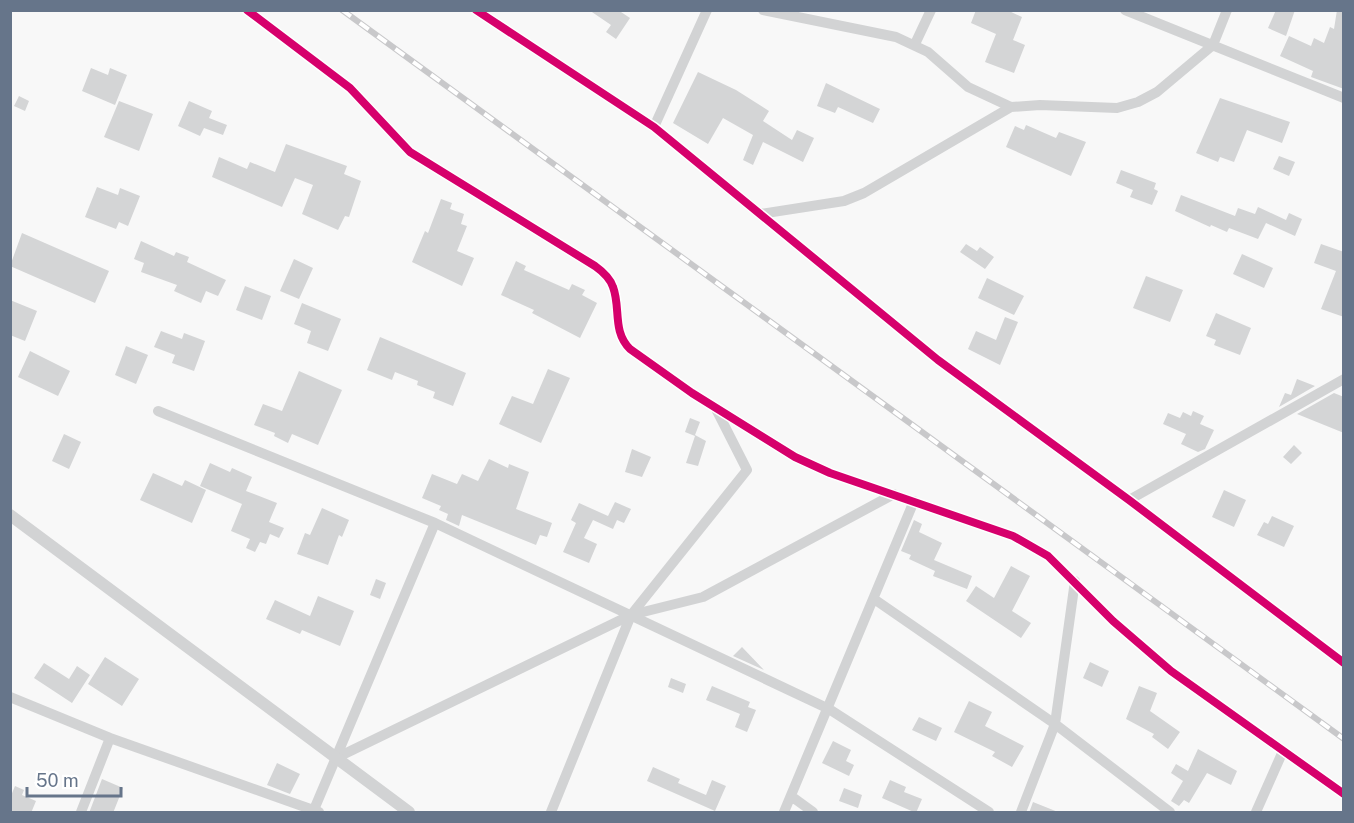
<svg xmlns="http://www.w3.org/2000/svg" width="1354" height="823" viewBox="0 0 1354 823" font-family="'Public Sans',sans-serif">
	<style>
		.building { fill: #d4d5d6 }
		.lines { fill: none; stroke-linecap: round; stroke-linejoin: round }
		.minor { stroke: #d2d3d4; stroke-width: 10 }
		.tertiary { stroke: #d2d3d4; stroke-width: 12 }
		.rail-casing { stroke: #c8c8ca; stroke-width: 6 }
		.rail { stroke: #fff; stroke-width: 4; stroke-dasharray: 11; stroke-linecap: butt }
		.cycleway-casing { stroke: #fff; stroke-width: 11 }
		.cycleway { stroke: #d6006c; stroke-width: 8 }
	</style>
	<rect width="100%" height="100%" fill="#f8f8f8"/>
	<path class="building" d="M589,10H618L630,18L616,39L606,32L611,25Z
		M976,10H1007L1022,17L1013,40L1025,45L1014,73L985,62L996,34L971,23Z
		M1276,10H1295L1286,36L1268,28Z
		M1337,10H1344V89L1311,77L1313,71L1280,56L1289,36L1311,46L1314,38L1324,43L1330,27L1334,29Z
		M91,68L108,75L110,68L127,75L115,105L82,91Z
		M698,72L736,90L769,111L763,121L792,140L797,130L814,138L803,162L763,142L753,165L743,160L753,135L723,118L708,144L673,123Z
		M826,83L880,109L873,123L838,107L835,113L817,106Z
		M19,96L29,101L25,111L14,106Z
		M1220,98L1290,122L1282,143L1247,130L1234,162L1220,157L1218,162L1196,153Z
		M119,101L153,114L139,151L104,137Z
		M189,101L212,111L209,118L227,125L223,135L204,128L200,136L178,126Z
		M1026,125L1056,138L1059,132L1086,142L1071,176L1006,147L1015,126L1024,130Z
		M286,144L347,166L344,174L361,181L349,217L345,216L338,230L302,214L313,185L295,178L282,207L212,177L219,157L247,169L250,162L275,172Z
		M1279,156L1295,162L1289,176L1273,169Z
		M1121,170L1156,183L1154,189L1158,191L1152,205L1130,197L1133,190L1116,183Z
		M97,187L118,195L120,188L140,196L128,226L119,222L116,229L85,217Z
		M1181,195L1235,216L1238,208L1255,214L1258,207L1286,220L1289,213L1302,219L1295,236L1266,223L1258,239L1229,228L1227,232L1211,225L1210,227L1175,211Z
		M441,199L452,203L450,209L464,214L461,224L467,226L457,251L474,258L462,286L412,262L425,231L428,233Z
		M22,233L109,271L95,303L10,266Z
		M141,241L174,256L176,252L189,257L187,262L226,280L218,296L206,291L201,303L174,291L177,285L141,272L144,263L134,259Z
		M966,244L977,251L980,247L994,257L985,269L960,252Z
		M1321,244L1344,252V317L1321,309L1336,271L1314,263Z
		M1242,254L1273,268L1264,288L1233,274Z
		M294,259L313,268L299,299L280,291Z
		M516,261L526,266L524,270L569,290L572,284L585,290L582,295L597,303L580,338L532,313L534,310L501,295Z
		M1146,276L1183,290L1170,322L1133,308Z
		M987,278L1024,296L1014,315L978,298Z
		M245,286L271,296L262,320L236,310Z
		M10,300L37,311L25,341L10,335Z
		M302,303L341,319L328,351L307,343L311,331L294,324Z
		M1216,313L1251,328L1240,355L1214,345L1216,340L1206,336Z
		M1005,317L1018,322L1000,365L968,349L976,331L996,340Z
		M161,331L182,339L184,333L205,341L194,371L172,363L175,355L154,347Z
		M380,337L466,373L453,406L433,398L435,392L417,385L418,381L395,372L392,380L367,370Z
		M126,346L148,355L136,384L115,375Z
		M30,351L70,371L58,396L18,377Z
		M548,369L570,378L541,443L499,424L512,396L533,404Z
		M299,371L342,390L318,445L292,434L288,443L274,436L275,433L254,425L263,404L282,411Z
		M1297,379L1315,386L1279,407L1285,393L1291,395Z
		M1334,393L1344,397V433L1297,414Z
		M1193,411L1204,416L1200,424L1214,430L1205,449L1198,452L1181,444L1186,434L1163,424L1168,413L1180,418L1183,412L1191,416Z
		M690,418L700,422L695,435L706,441L698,466L686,463L695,436L685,432Z
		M64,434L81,442L69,469L52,461Z
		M1294,445L1302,453L1291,464L1283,457Z
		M632,449L651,457L642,477L625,472Z
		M489,459L508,468L509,464L529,472L516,509L552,523L547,537L540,535L536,545L462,515L459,526L446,520L448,514L439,510L441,506L422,498L432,474L457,484L462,474L478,481Z
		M210,463L230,472L232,468L252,477L246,491L277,503L269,522L284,528L279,538L270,534L266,544L260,542L255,552L246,548L250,539L231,531L242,504L200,486Z
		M153,473L182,486L185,480L206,490L192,523L140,500Z
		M1224,490L1246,500L1234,527L1212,517Z
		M615,502L631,509L624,523L617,520L613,529L593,520L584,538L597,544L589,563L563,552L576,523L571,520L579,503L608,516Z
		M322,508L349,520L342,537L339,535L328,565L297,554L305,533L310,535Z
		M1272,516L1294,526L1284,547L1257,535L1264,522L1268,524Z
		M914,520L922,524L919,532L942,543L934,560L972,576L967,589L933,576L935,571L909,559L911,555L901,551Z
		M1011,566L1030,576L1012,611L1031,623L1021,638L966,601L976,586L994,598Z
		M376,579L386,583L380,599L370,595Z
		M318,596L354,611L340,646L302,630L300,634L266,619L275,600L310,616Z
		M742,647L764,670L733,656Z
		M105,657L139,679L122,706L88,684Z
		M1090,662L1109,671L1102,687L1083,678Z
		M44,663L69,679L77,666L90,675L72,703L34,678Z
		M671,678L686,684L683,693L668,687Z
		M712,686L750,702L748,707L756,710L747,732L735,727L740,714L706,700Z
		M1139,686L1157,693L1150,711L1180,732L1168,749L1152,737L1154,734L1126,719Z
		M969,701L992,712L985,726L1024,746L1012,767L992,756L995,752L954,732Z
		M919,717L942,728L936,741L912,730Z
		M833,741L851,750L846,761L854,765L849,776L822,763Z
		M1198,749L1237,771L1231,785L1207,773L1189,803L1184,800L1179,806L1171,801L1183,781L1171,773L1176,764L1188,771Z
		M277,763L300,774L290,794L267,785Z
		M653,767L680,779L678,783L706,795L712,780L726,786L715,811L647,781Z
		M102,779L123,788L113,813H89Z
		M890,780L906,787L904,792L922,799L916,813L882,798Z
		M15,786L24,790L22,795L36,801L31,813H10V798Z
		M844,788L862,795L858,808L839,801Z
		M1033,802L1058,812V813H1029Z"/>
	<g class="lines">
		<path class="minor" d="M247,10L350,88L410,152L595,266C602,271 610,278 613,287C621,308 612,331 630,349L692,393L795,457L830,473L1013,536L1048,556L1113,621L1171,671L1344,794
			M476,10L654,127L938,360L1129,500L1344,663
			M763,10L896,37L928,52L968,87L1011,107
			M1125,10L1344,98
			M915,44L931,10
			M654,127L707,10
			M760,214L844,201L864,193L1011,107L1040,105L1117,108L1138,102L1157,92L1213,45L1227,10
			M158,411L435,523L829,709L989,812
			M1129,500L1344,379
			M874,599L1055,724L1170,812
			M10,697L110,738L319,812
			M336,758L631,615L703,597L894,494
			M791,796L813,812
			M81,812L110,738
			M313,812L435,523
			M551,812L631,615L747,470L716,409
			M784,812L914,501
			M1021,812L1055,724L1075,581
			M1256,812L1283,751"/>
		<path class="tertiary" d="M10,515L409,812"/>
		<g class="rail-casing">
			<path id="rail" d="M342,10L1344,739"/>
		</g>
		<use href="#rail" class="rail"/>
		<g class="cycleway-casing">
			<path id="cycleway" d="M247,10L350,88L410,152L595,266C602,271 610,278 613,287C621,308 612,331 630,349L692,393L795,457L830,473L1013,536L1048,556L1113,621L1171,671L1344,794
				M476,10L654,127L938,360L1129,500L1344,663"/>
		</g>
		<use href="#cycleway" class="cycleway"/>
	</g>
	<rect width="1354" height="823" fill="none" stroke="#66758a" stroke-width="24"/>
	<path d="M27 787v9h94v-9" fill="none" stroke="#66758a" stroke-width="3"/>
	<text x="36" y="787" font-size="18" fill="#66758a" stroke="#ffffff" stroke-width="4.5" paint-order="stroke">50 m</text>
</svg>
